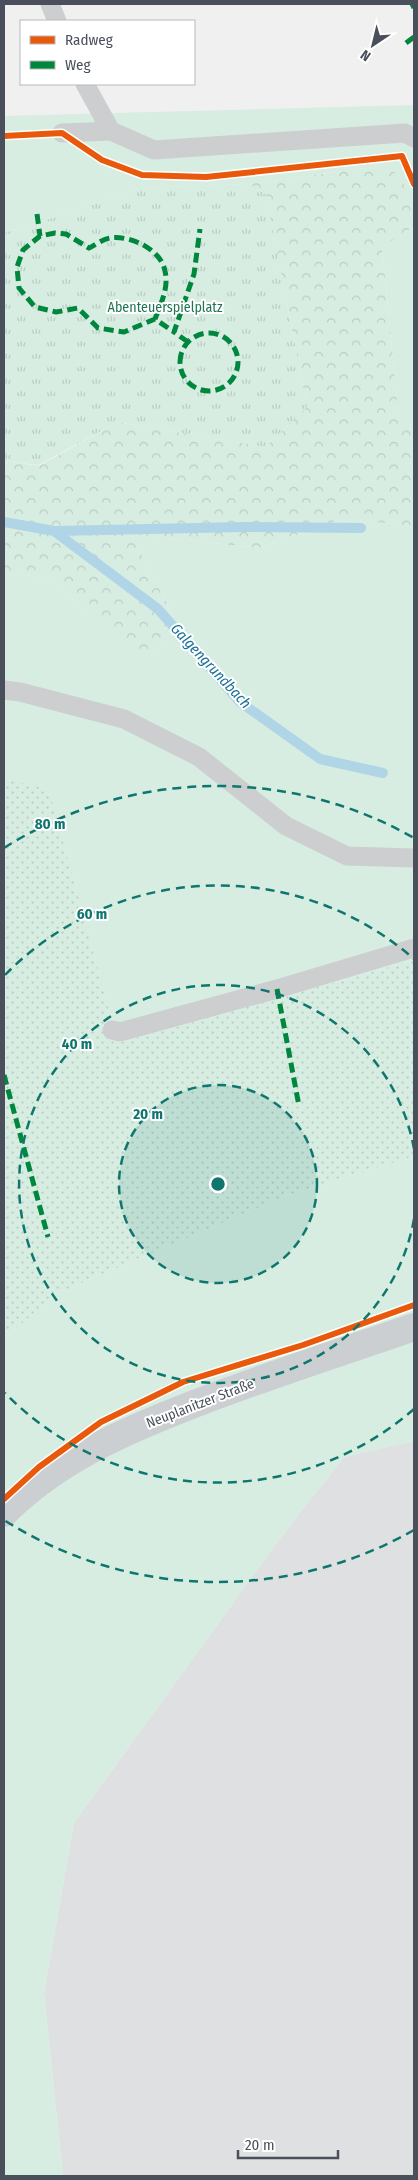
<svg xmlns="http://www.w3.org/2000/svg" width="418" height="2180" viewBox="0 0 418 2180" font-family="'Fira Sans Condensed',sans-serif">
	<style>
		.airport { fill: #dee0e1 }
		.grass { fill: #d7ede2 }
		.forest { fill: url(#forest-crowns) }
		.park { fill: url(#park-tufts) }
		.garden { fill: url(#garden-dots) }
		.lines { fill: none; stroke-linecap: round; stroke-linejoin: round }
		.stream { stroke: #b0d5e6; stroke-width: 10 }
		.service { stroke: #ccced0; stroke-width: 19 }
		.secondary { stroke: #cccfd1; stroke-width: 28 }
		.quiet { stroke: #00873e; stroke-width: 5; stroke-dasharray: 10 5; stroke-linecap: butt }
		.cycleway-casing { stroke: #fff; stroke-width: 9 }
		.cycleway { stroke: #e8590c; stroke-width: 6 }
		.ring { fill: none; stroke: #0f766e; stroke-width: 2.5; stroke-dasharray: 9 6 }
		.labels { text-anchor: middle; stroke-width: 4; stroke-linejoin: round; paint-order: stroke }
		.park-label { font-size: 14px; fill: #217555; stroke: #fff }
		.street-label { font-size: 14px; fill: #49505b; stroke: #fff }
		.water-label { font-size: 15px; font-style: italic; fill: #1c729b; stroke: #fff }
		.centre { fill: #0f766e; stroke: #fff; stroke-width: 2.5 }
		.ring-label { font-size: 15px; text-anchor: middle; font-weight: bold; fill: #0f766e; stroke: #fff; stroke-width: 4; stroke-linejoin: round; paint-order: stroke }
	</style>
	<defs>
		<pattern id="forest-crowns" width="20" height="18" patternUnits="userSpaceOnUse" patternTransform="scale(1.25)"><rect width="20" height="18" fill="#d7ede2"/><path d="M2 6a3 3 0 1 1 6 0M12 15a3 3 0 1 1 6 0" fill="none" stroke="#bacdc4"/></pattern>
		<pattern id="park-tufts" width="24" height="20" patternUnits="userSpaceOnUse" patternTransform="scale(1.25)"><rect width="24" height="20" fill="#d7ede2"/><path d="M3 7l-1-3M5 7V3M7 7l1-3M15 17l-1-3M17 17v-4M19 17l1-3" fill="none" stroke="#bacdc4"/></pattern>
		<pattern id="garden-dots" width="8" height="8" patternUnits="userSpaceOnUse" patternTransform="scale(1.25)"><rect width="8" height="8" fill="#d7ede2"/><path d="M2 2h.1M6 6h.1" fill="none" stroke="#bacdc4" stroke-width="1.8" stroke-linecap="round"/></pattern>
	</defs>
	<rect width="100%" height="100%" fill="#f0f0f0"/>
	<path class="airport" d="M414,1441V2176H63L44,1993L74,1823L275,1545L344,1457Z"/>
	<path class="grass" d="M414,105V429L399,421L382,246L413,227L388,165L249,184L139,188L46,220L4,233V116Z
		M343,519L414,526V960L118,1043L49,791L4,778V574L47,577L146,663L177,623L131,534L259,548Z
		M414,1156V1441L344,1457L275,1545L74,1823L44,1993L63,2176H4V1338L58,1293L285,1196Z"/>
	<path class="forest" d="M388,165L410,192L413,227L382,247L399,420L414,429V526L343,519L259,548L131,534L177,623L146,664L47,577L4,574V461L39,466L118,422L265,447L307,407L266,196L249,184Z"/>
	<path class="park" d="M249,184L266,195L307,407L265,447L118,422L38,465L4,461V233L46,220L139,188Z"/>
	<path class="garden" d="M4,778L49,790L118,1043L414,960V1156L285,1196L58,1293L4,1338Z"/>
	<g class="lines">
		<path class="stream" d="M4,522L54,531L158,609L240,702L320,759L383,773
			M54,531L243,527L361,528"/>
		<path class="service" d="M50,4L57,21
			M85,84L111,131
			M62,133L111,131L154,150L405,133L414,138
			M4,690L20,692L124,719L199,757L286,826L347,856L414,858
			M112,1030L120,1032L277,989L414,948"/>
		<path class="secondary" d="M4,1513C58,1460 120,1433 189,1406C263,1377 339,1353 414,1327"/>
		<path class="quiet" d="M412,4L414,8
			M406,43L414,37
			M37,214L40,236
			M155,319C161,303 169,288 165,271C161,249 130,235 110,238C103,239 95,245 89,248L66,234L55,233L40,236L23,250L17,267L19,288L35,307L56,312L78,308L98,328L124,332L155,319L174,332
			M180 362a29 29 0 1 1 58 0a29 29 0 1 1-58 0Z
			M188,342L174,332L194,274L200,229
			M277,989L299,1106
			M4,1075L48,1237"/>
		<g class="cycleway-casing">
			<path id="cycleway" d="M4,136L62,133L102,160L142,175L206,177L402,156L414,184
				M4,1499L39,1467L101,1422L183,1382L303,1345L414,1305"/>
		</g>
		<use href="#cycleway" class="cycleway"/>
	</g>
	<circle cx="218" cy="1184" r="99" fill="#0f766e" fill-opacity=".12"/>
	<g class="ring">
		<circle cx="218" cy="1184" r="99"/>
		<path d="M414 1219A199 199 0 1 1 414 1149"/>
		<path d="M414 1409A298 298 0 0 1 5 1393M5 975A298 298 0 0 1 414 959"/>
		<path d="M414 1530A398 398 0 0 1 4 1520M4 848A398 398 0 0 1 414 838"/>
	</g>
	<g class="labels">
		<g class="park-label">
			<text x="165" y="312">Abenteuerspielplatz</text>
		</g>
		<g class="street-label">
			<text transform="translate(200 1403) rotate(-21)" y="5">Neuplanitzer Straße</text>
		</g>
		<g class="water-label">
			<text transform="translate(211 666) rotate(47)" y="5">Galgengrundbach</text>
		</g>
	</g>
	<circle cx="218" cy="1184" r="8" class="centre"/>
	<g class="ring-label">
		<text x="50" y="829">80 m</text>
		<text x="92" y="919">60 m</text>
		<text x="77" y="1049">40 m</text>
		<text x="148" y="1119">20 m</text>
	</g>
	<rect width="418" height="2180" fill="none" stroke="#49505b" stroke-width="10"/>
	<rect x="20" y="20" width="175" height="65" fill="#ffffff" stroke="#b6b9bd"/>
	<rect x="30" y="36" width="25" height="8" fill="#e8590c" stroke="#b6b9bd"/>
	<text x="65" y="45" font-size="15" fill="#49505b">Radweg</text>
	<rect x="30" y="61" width="25" height="8" fill="#00873e" stroke="#b6b9bd"/>
	<text x="65" y="70" font-size="15" fill="#49505b">Weg</text>
	<g transform="translate(373 45) rotate(215)" stroke="#ffffff" stroke-width="4" paint-order="stroke">
	<path d="M0-4L9 19L0 12L-9 19Z" fill="#49505b"/>
	<text y="-8" font-size="14" font-weight="bold" text-anchor="middle" fill="#49505b">N</text>
	</g>
	<path d="M238 2150v8h100v-8" fill="none" stroke="#49505b" stroke-width="2.5"/>
	<text x="245" y="2150" font-size="15" fill="#49505b" stroke="#ffffff" stroke-width="4" paint-order="stroke">20 m</text>
</svg>
